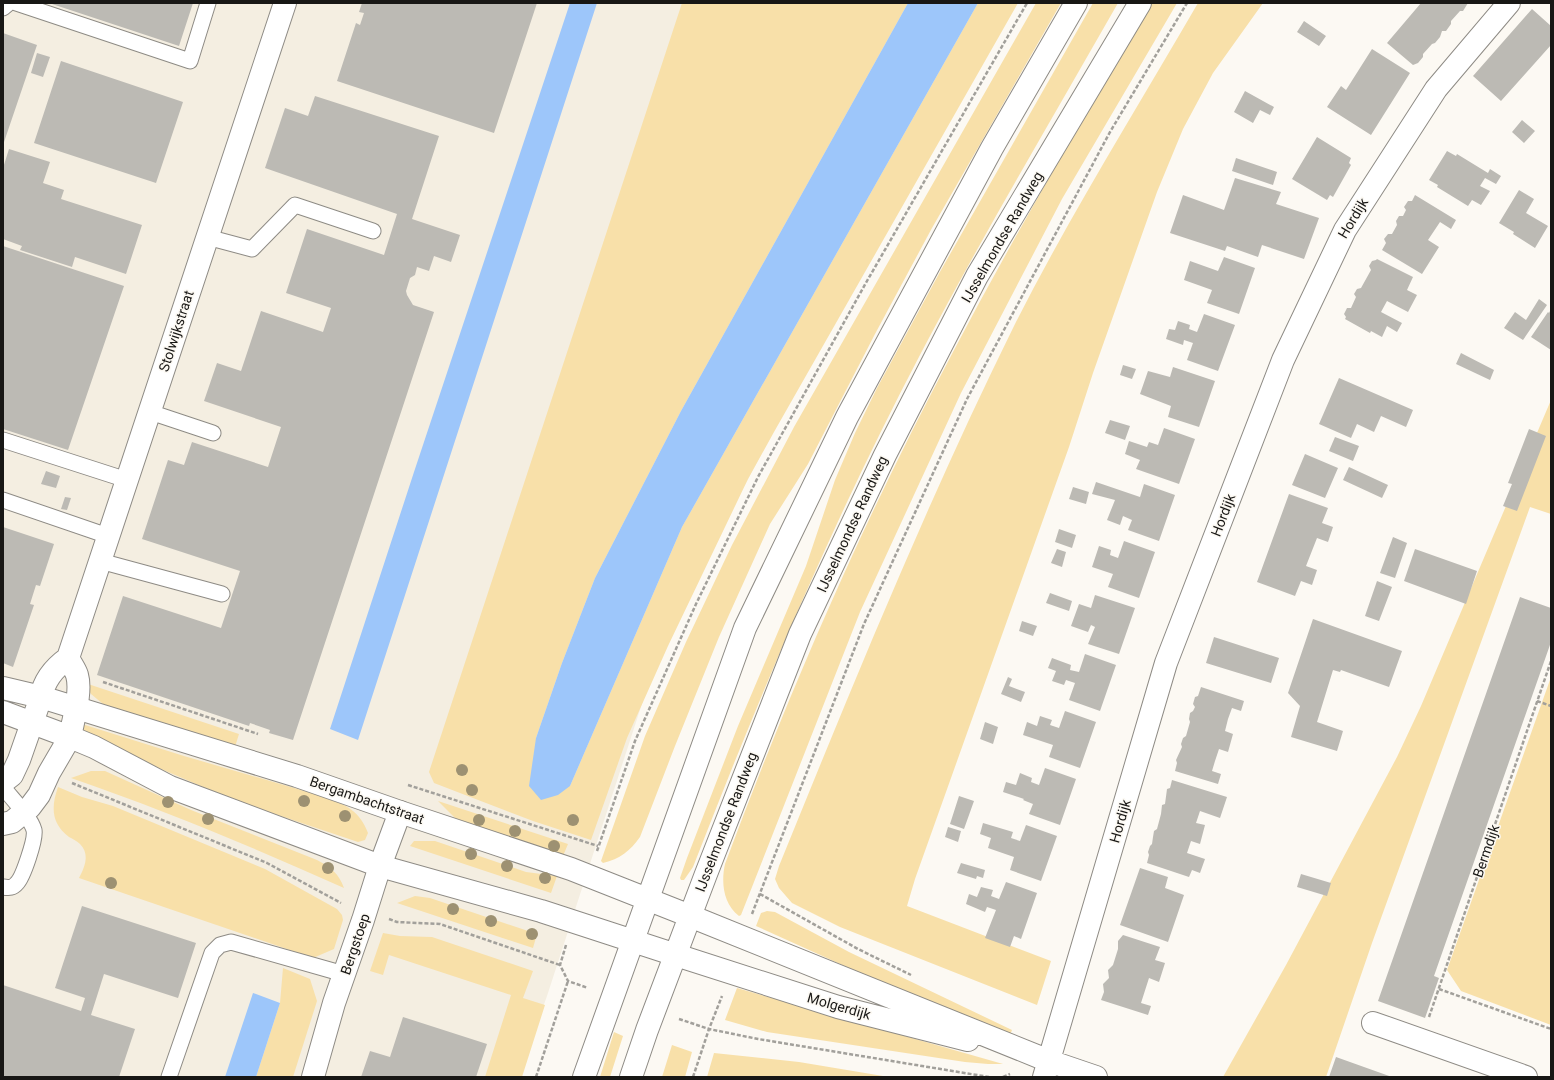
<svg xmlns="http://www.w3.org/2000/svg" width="1554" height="1080" viewBox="0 0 1554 1080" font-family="Roboto,sans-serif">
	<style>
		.built { fill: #f4eee1 }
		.green { fill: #f8e0a9 }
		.water { fill: #9dc6fa }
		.building { fill: #bcbab4 }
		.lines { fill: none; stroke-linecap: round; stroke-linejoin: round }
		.lane-casing { stroke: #8e8b85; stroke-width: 17 }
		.street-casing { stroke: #8e8b85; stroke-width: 24 }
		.secondary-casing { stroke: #8e8b85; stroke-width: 24 }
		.path { stroke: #a2a09b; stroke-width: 2.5; stroke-dasharray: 4 2; stroke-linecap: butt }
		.lane { stroke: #fff; stroke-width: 15 }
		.street { stroke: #fff; stroke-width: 22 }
		.secondary { stroke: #fff; stroke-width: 22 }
		.tree { fill: #9d9172 }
		.labels { text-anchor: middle; stroke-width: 3; stroke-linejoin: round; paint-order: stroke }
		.street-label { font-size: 14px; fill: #181715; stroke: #fcf9f3 }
	</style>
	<rect width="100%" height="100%" fill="#fcf9f3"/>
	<path class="built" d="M3,3H1003L664,636L547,996L518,1077H3Z"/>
	<path class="green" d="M682,3H908L681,411L595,578L562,663L536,738L570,786L682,527L978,3H1018L774,432L748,479L668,646L627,738L591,840L533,821L434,783L429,772Z
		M1036,3H1061L932,228L875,334L808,464L770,524L719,637L675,746L640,837C630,851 620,859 603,863L601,861L645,736L686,642L732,545L794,427Z
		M1093,3H1118C1052,119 983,235 921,353C833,520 761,692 693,867L684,880H681L680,878L687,858L738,726L806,566L835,480L855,433L877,388L941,270Z
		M1150,3H1177L1062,199L961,393L860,612L741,915L739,916C723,904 721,882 725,864C790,689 865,517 953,352C1015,234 1083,119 1150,3Z
		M1198,3H1263L1213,73L1183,129L1157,192L1093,373L1069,447L915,879L907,906L1051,961L1037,1005L840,927L792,903L779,888L775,879L779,866C853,684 927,502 1014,326C1070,215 1136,110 1198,3Z
		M1551,400V514L1530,507L1372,943L1326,1077H1223L1286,965L1397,757L1421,706Z
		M1551,677V1025L1461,991L1447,970Z
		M85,683L239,734L235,747L103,704L91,694Z
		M82,724L184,756L325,797C346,805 360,811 368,833L365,840L358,842L236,801L86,737L78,733Z
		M91,771H105L191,810L317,860C331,867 339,874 344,888C255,848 164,810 71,778Z
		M58,787L82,797L113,806L265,869L337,909L342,915L343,920L334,949L313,958L79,878C85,867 90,854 80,844C77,841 73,839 69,837C51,823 51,807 58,787Z
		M438,801L568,844L563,856L457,820Z
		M414,841H435L526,872L557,876L551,893L410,846Z
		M415,896L430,898L537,934L533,948L397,903Z
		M767,911L775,912L849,952L1012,1030L1010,1035L962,1019L756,926L761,913Z
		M383,933L400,936L432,937L533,971L523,998L545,1005L522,1077H485L511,995L389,955L383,975L370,971Z
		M283,968L310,979L317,1001L293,1077H256L280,1003Z
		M737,988L1003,1064H988L965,1062L767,1032L725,1020Z
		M614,1032L623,1036L610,1077H600Z
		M672,1045L692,1052L685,1077H662Z
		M714,1053L799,1062L889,1077H707Z"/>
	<path class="water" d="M570,3H597L358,740L330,729L414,472Z
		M908,3H978L682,527L570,786L558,795L541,800L529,786L536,738L562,663L595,578L681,411Z
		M253,993L280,1003L256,1077H225Z"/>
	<path class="building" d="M49,3H193L179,46Z
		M362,3H537L494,133L337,81L356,23L360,25L364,13L359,12Z
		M1421,3H1468L1463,11H1460L1451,21V24L1446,31H1442L1440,37L1435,43L1432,44L1423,54V57L1418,63L1413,65L1387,43Z
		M1532,9L1551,26V45L1501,101L1473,76Z
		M1304,21L1326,36L1319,46L1297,32Z
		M3,33L37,45L3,145Z
		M1372,49L1410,73L1371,135L1327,107L1341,86L1346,90Z
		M37,53L50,57L43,77L31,73Z
		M61,61L183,102L156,183L34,143Z
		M1245,91L1274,107L1270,115L1260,110L1253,123L1234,112Z
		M315,96L439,136L412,219L460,235L451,262L434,256L429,271L417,267L415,275L410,278L406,291L407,295L413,305L434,312L293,740L269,733L270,730L250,723L249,726L97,675L123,596L221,628L240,571L142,539L168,460L184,465L192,442L268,467L281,427L204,401L217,363L241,371L261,311L323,332L331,308L286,293L307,229L384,255L397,214L265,168L285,108L308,116Z
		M1522,120L1535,131L1524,143L1512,132Z
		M1317,137L1351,158L1349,163L1351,165L1333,197L1330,195L1327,200L1292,179Z
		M9,149L50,162L43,183L64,190L61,199L142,225L126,274L75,257L72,267L20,250L22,246L3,239V168Z
		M1447,151L1456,156L1457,154L1488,173L1490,169L1501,176L1496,184L1485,178L1480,186L1490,191L1481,205L1472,200L1468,206L1437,187L1438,185L1429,180Z
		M1236,158L1277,172L1273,185L1232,171Z
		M1235,178L1281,192L1276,204L1319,218L1304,259L1262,245L1258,257L1227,246L1225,251L1170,233L1183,195L1224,210Z
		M1519,190L1534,199L1526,213L1548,226L1535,248L1513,234L1514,232L1499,223Z
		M1415,195L1456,220L1451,229L1440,222L1428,240L1439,247L1422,274L1382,250L1386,243L1384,239L1388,234H1392L1397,225L1396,221L1399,216H1403L1406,210L1404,207L1408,201H1412Z
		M3,246L124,286L68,450L3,429Z
		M1224,257L1255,268L1239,314L1207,303L1212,290L1184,280L1190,261L1218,271Z
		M1377,259L1413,277L1407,290L1417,295L1408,312L1387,301L1381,312L1402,323L1397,332L1387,326L1382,337L1371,331L1370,333L1345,319L1346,317L1344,314L1347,308H1351L1356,297L1354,294L1357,289L1361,288L1371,270L1369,266L1372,261L1376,260Z
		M1539,299L1547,305L1523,340L1504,328L1515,312L1526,320Z
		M1551,309V350L1531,337L1548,312L1549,313Z
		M1204,314L1235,325L1218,371L1187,360L1193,343L1184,340L1183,345L1166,339L1169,329L1175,330L1178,321L1190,325L1189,329L1197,332Z
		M1461,353L1494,370L1490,380L1456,364Z
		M1123,365L1136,369L1132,379L1120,375Z
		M1173,367L1215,381L1199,427L1168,417L1171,406L1140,394L1148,371L1170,377Z
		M1339,378L1413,410L1406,427L1381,416L1374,432L1357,424L1351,438L1319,424Z
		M1110,420L1130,426L1125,440L1105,433Z
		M1164,428L1195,439L1179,484L1136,469L1140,460L1125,454L1129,441L1147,447L1149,442L1158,445Z
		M1529,429L1546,436L1517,511L1503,506L1512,484L1508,483Z
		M1335,437L1359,446L1353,461L1329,451Z
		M1305,454L1338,468L1325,498L1292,485Z
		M1349,467L1388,485L1382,498L1343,480Z
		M46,471L60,476L56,488L41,484Z
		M1096,482L1140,497L1144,484L1175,495L1159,541L1128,530L1132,520L1123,516L1120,525L1107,520L1115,500L1092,494Z
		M1073,487L1089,492L1086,504L1069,499Z
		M1289,494L1328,508L1322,523L1333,527L1328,542L1317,538L1306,566L1317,570L1312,585L1301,581L1295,596L1257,582Z
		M65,497L71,498L67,510L61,509Z
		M3,527L54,544L40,586L36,585L30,604L34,605L13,667L3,663Z
		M1059,529L1076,535L1072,548L1055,542Z
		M1393,537L1407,543L1395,578L1380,573Z
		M1124,541L1155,552L1139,598L1108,587L1113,574L1092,567L1099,546L1111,550L1110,555L1118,558Z
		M1057,549L1066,552L1062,567L1051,563Z
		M1415,549L1477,571L1466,604L1404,581Z
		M1377,581L1392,587L1379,621L1365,616Z
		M1050,593L1072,601L1069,611L1046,603Z
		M1095,595L1135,608L1119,654L1088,644L1095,627L1091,625L1088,632L1071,626L1079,604L1091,608Z
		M1520,597L1551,608V642L1434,976L1439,978L1425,1018L1378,1001Z
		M1313,619L1402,651L1389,687L1341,670L1340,672L1333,670L1317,722L1343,731L1337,751L1291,737L1300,706L1288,693Z
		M1022,621L1037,626L1033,636L1019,631Z
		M1214,637L1279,658L1271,683L1206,663Z
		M1085,654L1116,665L1100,711L1069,700L1075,683L1066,680L1064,685L1052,681L1056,671L1048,668L1052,658L1071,665L1070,670L1079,672Z
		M1008,677L1012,679L1009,686L1025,692L1021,702L1001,694Z
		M1201,687L1244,701L1241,711L1232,708L1228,719L1225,731L1233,734L1228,752L1219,749L1215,761L1212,771L1221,774L1218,784L1175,771L1177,763L1176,760L1182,747L1181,744L1183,738L1186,736L1190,722L1189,719L1190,713L1193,711L1195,707L1193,704L1195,697L1198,696Z
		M1065,711L1096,722L1080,768L1049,757L1053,745L1023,735L1027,722L1037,726L1040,716L1052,720L1050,725L1059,728Z
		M985,722L998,727L993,744L980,739Z
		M1045,768L1076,779L1060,825L1029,814L1033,804L1023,800L1024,799L1003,792L1006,782L1016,785L1020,773L1032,778L1031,782L1039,785Z
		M1172,780L1227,797L1220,818L1200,811L1196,823L1205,825L1200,844L1191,841L1187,853L1205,859L1200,873L1192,870L1189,877L1147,863L1149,855L1148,852L1150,846L1152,844L1153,837L1154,831L1157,829L1161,814L1162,805L1165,804L1167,789L1170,788Z
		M959,796L974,801L964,829L950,824Z
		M983,823L1013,832L1011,838L1020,841L1026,825L1057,836L1041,881L1010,870L1014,857L988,848L991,838L980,834Z
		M948,827L961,831L958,842L945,837Z
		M961,863L985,870L983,878L977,876L976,879L957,873Z
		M1140,868L1168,877L1165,888L1184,895L1168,942L1120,925Z
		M1301,874L1331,883L1327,896L1297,887Z
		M1006,882L1037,893L1021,939L1014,936L1010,947L985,938L996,910L987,907L985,912L966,904L969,894L977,897L981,887L993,890L991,896L999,899Z
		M82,906L196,943L178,998L104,974L91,1015L135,1029L119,1077H3V985L81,1011L85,998L55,988Z
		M1123,935L1160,947L1155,960L1165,963L1159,982L1149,978L1141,1003L1151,1006L1148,1015L1101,1000L1104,992L1103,984L1109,978L1108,970L1113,965L1118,949V941Z
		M403,1017L487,1044L476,1077H361L370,1051L390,1057Z
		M1336,1057L1392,1077H1329Z"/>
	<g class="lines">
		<g class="lane-casing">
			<path id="lane" d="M16,3L190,61L208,3
				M3,8L9,3
				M207,237L252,249L295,205L373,231
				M150,412L213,433
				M3,440L127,480
				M3,500L108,536
				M100,561L222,594
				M3,787C12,799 30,816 34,830C36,839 23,877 17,883C13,888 9,888 3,887
				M169,1077L212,953L220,945L231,942L344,974"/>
		</g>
		<g class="street-casing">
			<path id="street" d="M3,688L41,697C44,680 54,668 68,658L285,3
				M3,712L70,737C73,720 82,692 77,675C75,669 71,664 68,658
				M690,916L1049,1061L1096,1077
				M676,955L838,1007L968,1040
				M1373,1023L1526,1077
				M313,1077L334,1003L363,920L380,866L400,812
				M1044,1077L1166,663L1283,360L1345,230L1436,89L1509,3"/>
		</g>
		<g class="secondary-casing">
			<path id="secondary" d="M3,782L12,775L19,760L41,697L297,776L400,812L571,869L690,916
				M3,824L12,822L30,807L39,795L49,773L70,737L94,747L170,787L380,866L541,911L676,955
				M584,1077L745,628L847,417L992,148L1076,3
				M631,1077L647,1030L706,874L800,634L885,455L977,276L1140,3"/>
		</g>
		<path class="path" d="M103,682L258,734
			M1537,701L1551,706
			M72,783L267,863L341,903
			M408,785L598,846
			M597,851L635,741L696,604L758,477L867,281L1027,3
			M760,894L858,949L911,975
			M752,914L864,624L967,399L1110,132L1187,3
			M389,919L397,922L440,924L560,965
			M566,945L560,965L568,981L588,988
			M1439,989L1551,1029
			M1429,1017L1551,661
			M679,1019L709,1029L758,1039L989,1077
			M536,1077L568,981
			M693,1077L709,1029L722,996
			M1003,1077L1010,1074"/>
		<use href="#lane" class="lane"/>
		<use href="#street" class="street"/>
		<use href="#secondary" class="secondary"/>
	</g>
	<g class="tree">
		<circle cx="462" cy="770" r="6"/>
		<circle cx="472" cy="790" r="6"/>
		<circle cx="304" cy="801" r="6"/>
		<circle cx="168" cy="802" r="6"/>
		<circle cx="345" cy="816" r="6"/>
		<circle cx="208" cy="819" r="6"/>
		<circle cx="479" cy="820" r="6"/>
		<circle cx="573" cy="820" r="6"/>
		<circle cx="515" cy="831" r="6"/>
		<circle cx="554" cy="846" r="6"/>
		<circle cx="471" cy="854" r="6"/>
		<circle cx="507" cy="866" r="6"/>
		<circle cx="328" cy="868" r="6"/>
		<circle cx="545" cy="878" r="6"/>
		<circle cx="111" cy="883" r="6"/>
		<circle cx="453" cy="909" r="6"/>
		<circle cx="491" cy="921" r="6"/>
		<circle cx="532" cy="934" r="6"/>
	</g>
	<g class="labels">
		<g class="street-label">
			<text transform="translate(1353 218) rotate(-59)" y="5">Hordijk</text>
			<text transform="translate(1002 237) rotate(-60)" y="5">IJsselmondse Randweg</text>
			<text transform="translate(176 331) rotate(-72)" y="5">Stolwijkstraat</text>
			<text transform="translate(1223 515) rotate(-69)" y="5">Hordijk</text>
			<text transform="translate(852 524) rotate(-65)" y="5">IJsselmondse Randweg</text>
			<text transform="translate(367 800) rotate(19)" y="5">Bergambachtstraat</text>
			<text transform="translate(1120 821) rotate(-74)" y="5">Hordijk</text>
			<text transform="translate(726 822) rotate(-69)" y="5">IJsselmondse Randweg</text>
			<text transform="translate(1486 851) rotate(-71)" y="5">Bermdijk</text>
			<text transform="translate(355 944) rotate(-71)" y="5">Bergstoep</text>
			<text transform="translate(839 1006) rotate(16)" y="5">Molgerdijk</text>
		</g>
	</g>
	<rect width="1554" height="1080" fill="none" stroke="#181715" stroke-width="8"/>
</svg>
